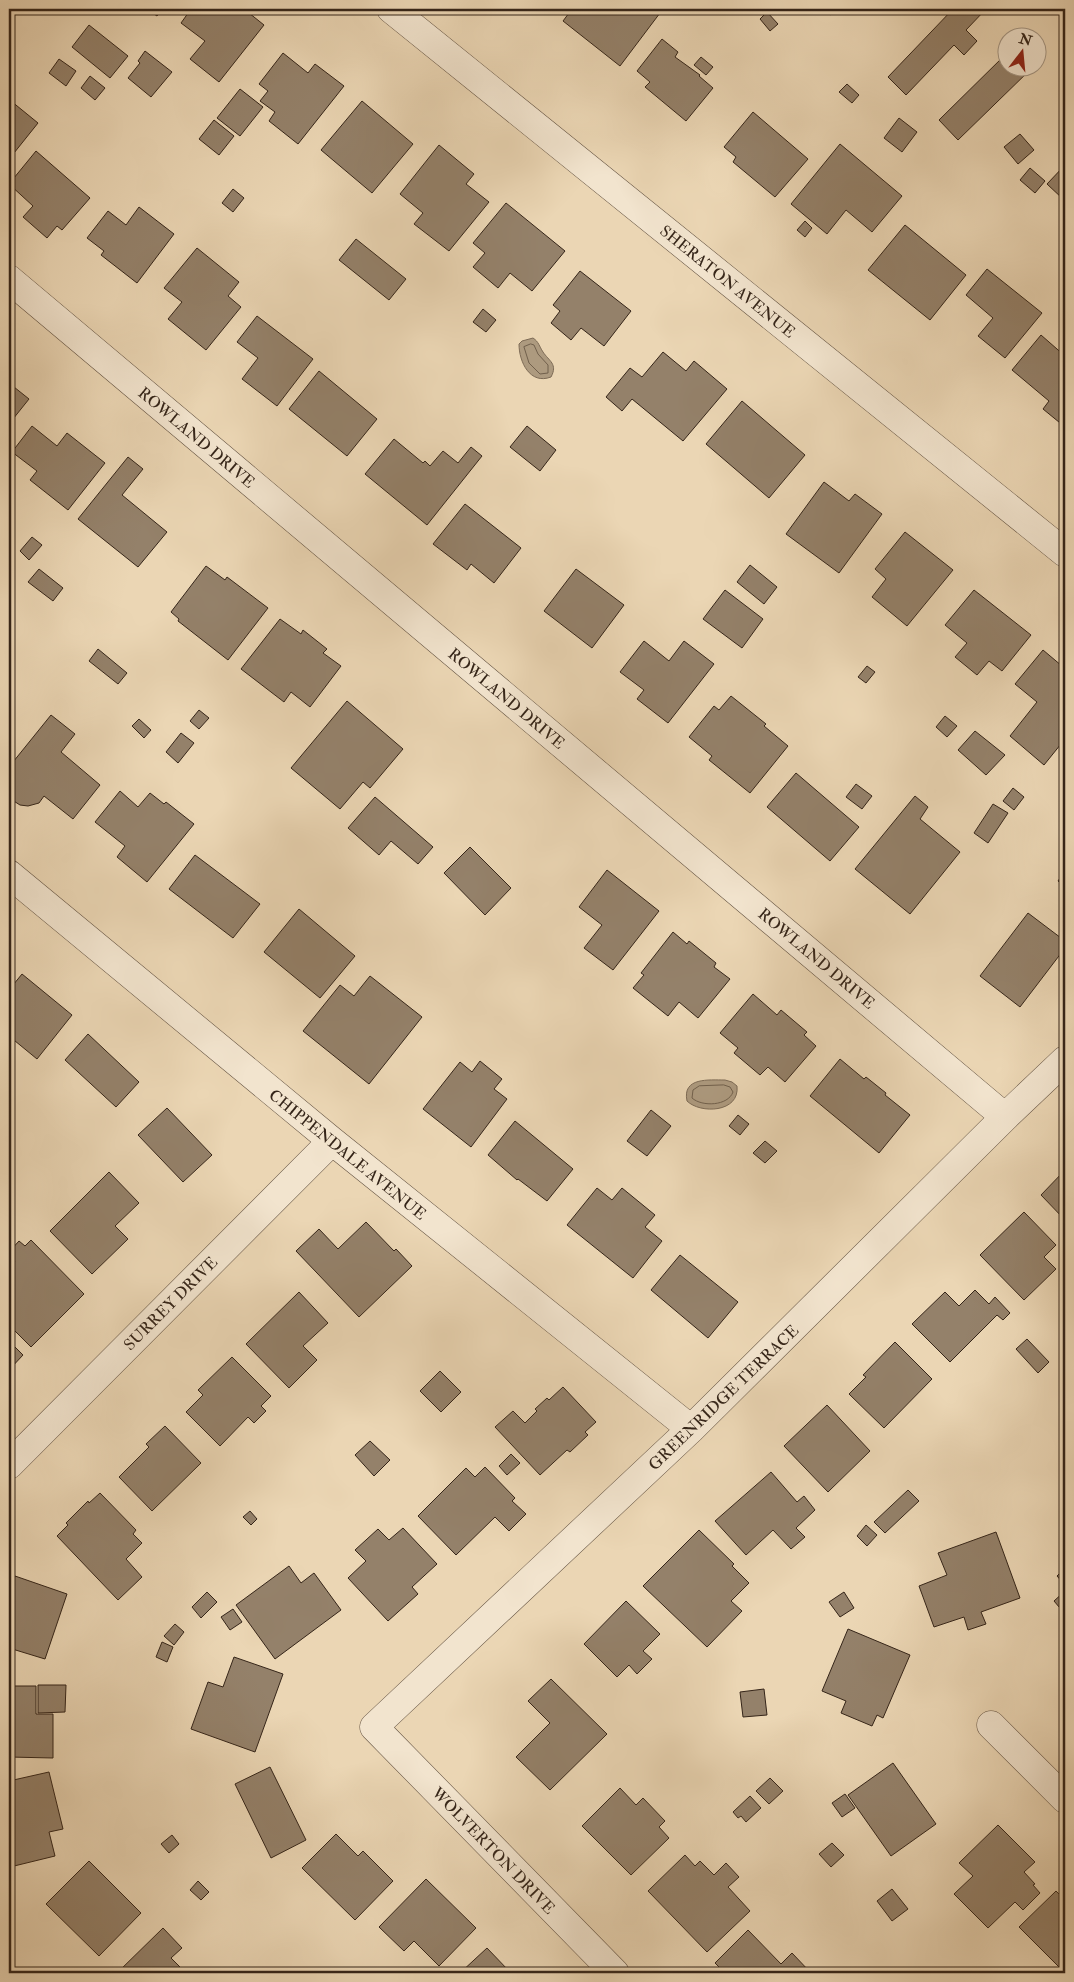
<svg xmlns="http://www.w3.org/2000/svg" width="1074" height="1982" viewBox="0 0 1074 1982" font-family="'IM FELL Double Pica',serif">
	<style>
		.water { fill: #ad9a7f; stroke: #7d6b56 }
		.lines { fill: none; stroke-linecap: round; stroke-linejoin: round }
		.shore { stroke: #71604c; stroke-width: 1 }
		.building { fill: #94816a; stroke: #352519 }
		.minor-casing { stroke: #625140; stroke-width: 29 }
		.minor { stroke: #f2e4ce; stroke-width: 28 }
		.labels { text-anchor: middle; stroke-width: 4; stroke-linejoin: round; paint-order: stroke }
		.street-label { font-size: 16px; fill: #352519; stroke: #f2e4ce }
	</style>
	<rect width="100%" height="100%" fill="#ebd6b4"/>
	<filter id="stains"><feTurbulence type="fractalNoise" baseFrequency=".004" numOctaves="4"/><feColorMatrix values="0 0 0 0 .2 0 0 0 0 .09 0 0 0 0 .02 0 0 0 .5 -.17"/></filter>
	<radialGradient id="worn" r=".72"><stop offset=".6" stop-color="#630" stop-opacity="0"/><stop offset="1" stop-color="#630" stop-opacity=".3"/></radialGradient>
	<path class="water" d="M533,338C539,342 539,346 543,352C549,361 558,364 551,377C530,385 519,362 519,344L522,341Z
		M725,1080L732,1082L737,1086C740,1113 700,1114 687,1101C682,1077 709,1080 725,1080Z"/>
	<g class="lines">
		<path class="shore" d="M531,344L534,345L538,354L548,365V373L540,374L529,363L524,347Z
			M724,1085L730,1087L733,1092C728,1106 702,1107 692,1098L693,1090L699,1086Z"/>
	</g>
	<path class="building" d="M147,9H162L157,16Z
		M191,9H227L229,11L231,9H244L264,25L219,82L190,59L205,41L181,23Z
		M572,9H663L620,66L563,21Z
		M824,9H837L831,15Z
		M953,9H986L966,30L977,41L964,55L954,45L906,95L888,77Z
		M767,12L778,24L770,31L760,19Z
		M89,25L128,56L110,78L72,47Z
		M662,39L678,52L675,57L700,75L699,76L713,88L686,121L645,87L650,82L637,71Z
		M1036,48L1044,56L1036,63Z
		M145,51L172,72L151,97L128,78L140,63L138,61Z
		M283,53L308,73L315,64L344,86L298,144L269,121L275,112L260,101L268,91L259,84Z
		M1006,54V68H1032L958,140L939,120Z
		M701,57L713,67L706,75L694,65Z
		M59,59L76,71L66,86L49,73Z
		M90,76L105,88L95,100L81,88Z
		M847,84L859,95L852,103L839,92Z
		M240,89L263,107L240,136L217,118Z
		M9,98L12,100L11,101L38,123L10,158Z
		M362,101L413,144L372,193L321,150Z
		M753,112L808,159L775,197L733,162L736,157L724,147Z
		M899,118L917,132L902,152L884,138Z
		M214,120L234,136L219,155L199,139Z
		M1020,134L1034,150L1018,164L1004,147Z
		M840,144L902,196L872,232L846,210L827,234L791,204Z
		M439,145L474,174L466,184L489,202L449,251L414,224L423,213L400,194Z
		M36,151L90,198L62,230L57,226L47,238L23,217L33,206L9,184Z
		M1065,165V196L1063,199L1047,184Z
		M1030,168L1045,181L1035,193L1020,180Z
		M233,189L244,198L233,212L222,203Z
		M506,203L565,251L532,291L510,273L498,288L473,267L485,253L473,243Z
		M139,207L174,234L137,283L101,255L104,251L87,238L108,211L126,225Z
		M805,221L812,228L805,237L797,230Z
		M905,225L966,275L930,320L868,270Z
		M356,239L406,279L389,300L339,260Z
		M197,248L239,282L228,296L241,307L206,350L168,319L182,302L164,288Z
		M987,269L1042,313L1005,358L978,336L993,318L966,295Z
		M580,271L631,311L604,346L581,328L571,340L551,323L560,311L553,305Z
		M483,309L496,320L486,332L473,322Z
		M257,316L313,359L277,406L242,379L258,358L237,342Z
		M1041,335L1065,356V427L1043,409L1049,401L1012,370Z
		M663,352L686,371L694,361L727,389L683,441L632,399L622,411L606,397L630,368L642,377Z
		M319,371L377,419L347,456L289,409Z
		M9,383L29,399L9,424Z
		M742,401L805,455L769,498L706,444Z
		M32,426L57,446L67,433L105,463L68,510L30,480L37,471L12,452Z
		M527,426L556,450L540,471L510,447Z
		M394,439L423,463L425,461L430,466L443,451L458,463L471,447L482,456L427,525L365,474Z
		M128,457L143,469L122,495L167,532L138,567L78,519Z
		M824,482L849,501L855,494L882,514L839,573L786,534Z
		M465,504L521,548L494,583L471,564L467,570L433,544Z
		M905,532L953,570L907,626L872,597L886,579L875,569Z
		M32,537L42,545L29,560L20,551Z
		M750,565L777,587L764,604L737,582Z
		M206,566L225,580L227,577L268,608L228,660L178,621L179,619L171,612Z
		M39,569L63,588L53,601L28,582Z
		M576,569L624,605L592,648L544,611Z
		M725,590L763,619L742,648L703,619Z
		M974,590L1031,635L1002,671L989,661L977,675L955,657L967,643L945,625Z
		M280,619L301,634L303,630L327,649L323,653L341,666L310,707L291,692L284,702L241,669Z
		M644,641L669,661L684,641L714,664L668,723L637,699L644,690L620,672Z
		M98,649L127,673L118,684L89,661Z
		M1043,650L1062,666L1065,663V739L1044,765L1010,736L1037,702L1015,684Z
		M867,666L875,672L866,683L858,677Z
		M731,696L766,724L764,726L788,746L750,793L709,760L712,756L689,737L714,706L719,710Z
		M347,701L403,749L370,788L363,782L340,809L291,768Z
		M199,710L209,718L199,729L190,721Z
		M51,715L75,734L61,752L100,785L73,819L44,796L39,803L28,806L20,805L9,798V767Z
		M945,716L957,726L947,737L936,727Z
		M139,719L151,730L144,738L132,726Z
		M975,731L1005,755L986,775L958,750Z
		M181,733L194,743L178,763L166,752Z
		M796,773L859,827L830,861L767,807Z
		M856,784L872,796L862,809L846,797Z
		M1013,788L1024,797L1014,810L1003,801Z
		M120,791L138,807L150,793L164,804L166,802L194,824L147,882L117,857L125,846L95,822Z
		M915,796L928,807L920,819L960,852L910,914L855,869Z
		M375,797L433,847L418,864L391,841L379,855L348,828Z
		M993,804L1008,813L988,843L974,833Z
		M470,847L511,888L485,915L444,873Z
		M195,855L260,904L233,938L169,889Z
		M607,870L659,911L613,970L584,948L602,925L579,907Z
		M1065,871V887L1058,881Z
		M299,909L355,956L320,998L264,952Z
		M1028,913L1065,941V948L1020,1007L980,976Z
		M673,932L687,944L689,941L716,963L714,967L730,979L698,1018L679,1002L668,1016L633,988L644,975L641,973Z
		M22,974L72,1015L37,1059L9,1036V990Z
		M370,976L422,1017L369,1084L303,1031L340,985L354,996Z
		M753,994L777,1015L781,1010L807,1032L804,1035L816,1046L785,1082L768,1067L760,1075L734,1053L738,1048L720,1033Z
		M88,1034L139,1082L116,1107L65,1060Z
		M840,1059L864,1079L866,1077L886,1093L885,1095L910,1115L879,1153L810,1096Z
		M480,1061L502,1079L494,1089L507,1099L471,1147L423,1109L460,1062L472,1072Z
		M167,1108L212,1155L183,1182L138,1135Z
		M651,1110L671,1126L647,1156L627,1141Z
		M738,1115L749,1124L740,1135L729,1126Z
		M515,1121L573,1169L547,1201L518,1179L517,1180L488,1155Z
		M765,1141L777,1151L765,1163L753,1153Z
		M1065,1170V1220L1041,1195Z
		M109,1172L139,1203L115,1226L128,1239L92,1274L50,1231Z
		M597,1188L612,1200L622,1188L655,1215L645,1227L662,1241L633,1278L567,1225Z
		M1024,1212L1056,1245L1044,1257L1056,1269L1024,1300L980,1255Z
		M366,1222L394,1251L396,1249L412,1266L359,1317L296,1251L319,1229L338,1249Z
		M31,1240L84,1294L31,1347L9,1325V1268L15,1261L9,1255V1252L19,1241L25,1246Z
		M680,1255L738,1302L708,1338L651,1290Z
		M975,1290L989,1304L995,1297L1010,1313L1003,1320L997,1315L950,1362L912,1324L945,1292L959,1306Z
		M299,1292L328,1323L303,1346L317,1360L289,1388L246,1344Z
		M1027,1339L1049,1362L1038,1373L1016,1349Z
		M9,1341L23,1355L9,1370Z
		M895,1342L932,1379L884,1428L849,1394L866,1377L863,1375Z
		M232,1357L271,1396L261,1406L266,1411L254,1423L248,1417L220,1446L186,1412L203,1395L198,1390Z
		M440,1371L461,1392L441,1412L420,1391Z
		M563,1387L596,1422L585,1432L588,1435L570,1452L567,1450L540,1475L495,1427L513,1411L525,1423L537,1411L535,1409L547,1398L549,1400Z
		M827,1405L870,1451L828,1492L784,1446Z
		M165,1426L201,1463L152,1511L119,1477L149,1447L146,1444Z
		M370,1441L390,1460L374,1476L355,1455Z
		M511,1454L520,1463L507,1475L499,1466Z
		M485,1467L515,1498L512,1501L526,1514L509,1531L495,1517L456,1555L418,1516L466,1468L475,1477Z
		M771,1472L797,1502L804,1496L815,1510L796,1528L805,1537L791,1549L773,1530L746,1555L715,1521Z
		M908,1490L919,1501L885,1533L874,1522Z
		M100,1493L136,1530L133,1534L142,1543L126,1559L142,1577L118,1600L57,1536L68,1525L66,1523L88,1501L89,1503Z
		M250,1511L257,1519L251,1525L243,1517Z
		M866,1525L877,1535L867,1546L857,1536Z
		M403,1528L437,1564L412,1587L418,1594L388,1621L348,1578L366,1561L355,1550L378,1529L389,1540Z
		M699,1530L734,1564L732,1566L749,1583L731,1601L742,1611L707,1647L643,1586Z
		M996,1532L1020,1598L981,1612L986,1624L968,1630L964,1617L934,1627L919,1586L947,1575L938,1553Z
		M289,1566L301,1583L314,1573L341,1610L275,1659L236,1605Z
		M1065,1568V1585L1057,1576Z
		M15,1576L67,1594L45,1659L9,1648V1597Z
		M1065,1591V1614L1054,1601Z
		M207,1592L217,1602L201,1618L192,1607Z
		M844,1592L854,1608L840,1617L829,1602Z
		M626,1601L660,1634L643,1651L652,1659L637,1674L629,1665L617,1677L584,1644Z
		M233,1609L242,1622L230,1630L221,1617Z
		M175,1624L184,1632L174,1645L164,1636Z
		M848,1629L910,1655L883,1718L877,1715L872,1726L841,1713L846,1701L822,1691Z
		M162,1642L173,1647L167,1662L156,1657Z
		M234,1657L283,1674L255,1752L191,1729L208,1682L223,1687Z
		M551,1679L607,1734L550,1790L516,1757L550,1723L528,1701Z
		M38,1685H66L65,1712L38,1713Z
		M9,1686H36V1714H53V1758L9,1757Z
		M764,1689L767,1715L743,1717L740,1692Z
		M893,1763L936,1824L891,1856L848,1795Z
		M270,1767L306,1840L271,1858L235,1784Z
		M49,1772L63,1829L49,1832L55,1856L10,1867L9,1781Z
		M770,1778L783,1791L769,1804L756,1791Z
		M620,1788L636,1805L643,1798L665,1821L659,1827L669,1838L631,1875L582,1826Z
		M845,1794L855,1808L842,1817L832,1803Z
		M750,1796L761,1808L746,1822L741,1816L738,1818L733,1812Z
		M998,1825L1035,1862L1024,1872L1035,1884L1033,1885L1040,1893L1023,1910L1015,1902L988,1928L954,1894L973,1876L959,1863Z
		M336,1834L358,1856L363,1851L393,1881L355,1920L302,1868Z
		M172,1835L179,1844L169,1853L161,1844Z
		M832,1843L844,1855L831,1867L819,1854Z
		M685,1855L695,1866L700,1861L714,1875L726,1863L739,1877L728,1887L750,1911L707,1952L648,1891Z
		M89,1861L141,1913L99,1956L46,1904Z
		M426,1879L476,1928L439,1966L414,1941L404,1951L379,1927Z
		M198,1881L209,1892L201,1900L190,1890Z
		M892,1889L908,1909L892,1921L877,1901Z
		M1056,1891L1065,1900V1973L1019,1927Z
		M163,1928L182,1948L171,1958L186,1973H117Z
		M748,1930L781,1964L792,1953L811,1973H725L715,1963Z
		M487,1948L509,1971L513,1967L519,1973H460Z"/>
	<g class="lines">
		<g class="minor-casing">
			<path id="minor" d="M391,9L1065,553
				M9,279L1005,1117
				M9,874L332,1141L691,1429
				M9,1465L332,1141
				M991,1725L1065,1799
				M615,1973L374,1727L691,1429L1005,1117L1065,1060"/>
		</g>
		<use href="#minor" class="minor"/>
	</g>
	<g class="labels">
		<g class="street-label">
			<text transform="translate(728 281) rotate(39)" y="6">SHERATON AVENUE</text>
			<text transform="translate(197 437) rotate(40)" y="6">ROWLAND DRIVE</text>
			<text transform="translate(507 698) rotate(40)" y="6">ROWLAND DRIVE</text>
			<text transform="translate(817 958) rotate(40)" y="6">ROWLAND DRIVE</text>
			<text transform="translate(348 1154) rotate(39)" y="6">CHIPPENDALE AVENUE</text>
			<text transform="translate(170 1303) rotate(-45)" y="6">SURREY DRIVE</text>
			<text transform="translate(723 1397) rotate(-44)" y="6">GREENRIDGE TERRACE</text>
			<text transform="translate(494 1850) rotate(46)" y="6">WOLVERTON DRIVE</text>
		</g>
	</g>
	<rect width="1074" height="1982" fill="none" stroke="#ebd6b4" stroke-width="30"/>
	<rect x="10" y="10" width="1054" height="1962" fill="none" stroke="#352519" stroke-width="2.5"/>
	<rect x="15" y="15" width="1044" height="1952" fill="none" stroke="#352519"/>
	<g transform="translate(1022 52) rotate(16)"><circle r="24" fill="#f2e4ce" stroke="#a69886"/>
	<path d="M0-4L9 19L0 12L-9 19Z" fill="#8f2418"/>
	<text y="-8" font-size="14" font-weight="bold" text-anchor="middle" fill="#352519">N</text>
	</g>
	<rect width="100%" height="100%" filter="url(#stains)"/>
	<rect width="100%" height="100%" fill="url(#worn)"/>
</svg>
